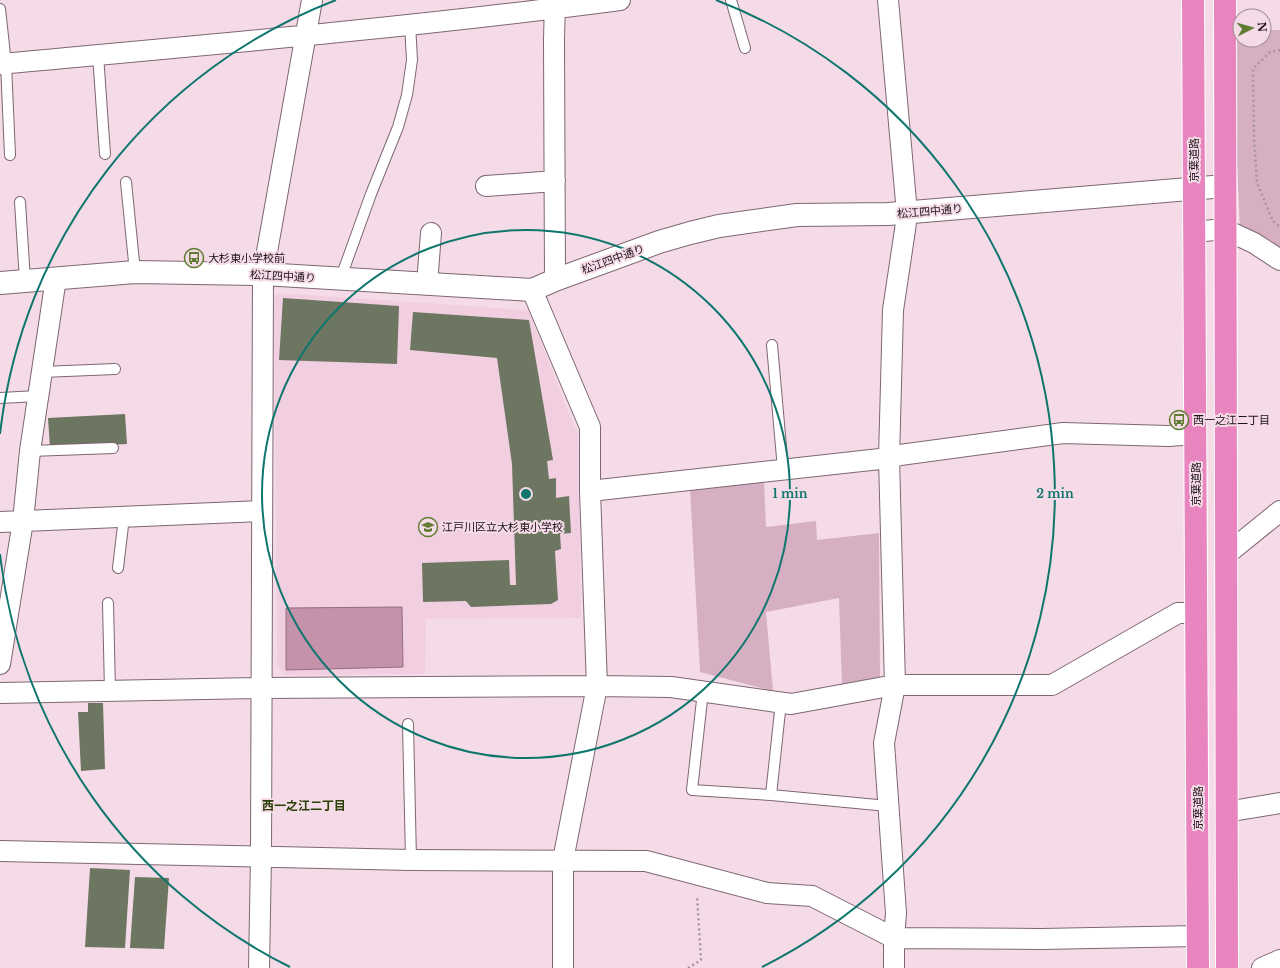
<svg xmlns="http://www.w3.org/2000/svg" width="1280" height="968" viewBox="0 0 1280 968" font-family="'Libre Baskerville','Noto Sans JP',serif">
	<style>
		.built { fill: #f1cfe0 }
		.green { fill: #d6afc2 }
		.water { fill: #c492ab; stroke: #926c7f }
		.building { fill: #6d7661 }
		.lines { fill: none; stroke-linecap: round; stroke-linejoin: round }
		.service-casing { stroke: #7d6772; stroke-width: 12 }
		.minor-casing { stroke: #7d6772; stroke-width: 22 }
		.tertiary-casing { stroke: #7d6772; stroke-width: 24 }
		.trunk-casing { stroke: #fff; stroke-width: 24 }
		.path { stroke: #a8949e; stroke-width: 2.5; stroke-dasharray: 2 3; stroke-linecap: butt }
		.service { stroke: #fff; stroke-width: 10 }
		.minor { stroke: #fff; stroke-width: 20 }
		.tertiary { stroke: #fff; stroke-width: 22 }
		.trunk { stroke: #e884be; stroke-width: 22 }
		.ring { fill: none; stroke: #0f766e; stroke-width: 2 }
		.labels { text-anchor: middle; stroke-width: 4; stroke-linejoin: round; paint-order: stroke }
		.street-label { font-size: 11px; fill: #1c1318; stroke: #f5dbe7 }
		.poi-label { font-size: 11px; fill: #1c1318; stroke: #f5dbe7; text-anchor: start }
		.neighbourhood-label { font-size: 12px; font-weight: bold; fill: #2c3e07; stroke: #f5dbe7 }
		.centre { fill: #0f766e; stroke: #f5dbe7; stroke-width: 2 }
		.ring-label { font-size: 12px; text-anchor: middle; font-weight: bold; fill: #0f766e; stroke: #f5dbe7; stroke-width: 4; stroke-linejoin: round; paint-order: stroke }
	</style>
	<rect width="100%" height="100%" fill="#f5dbe7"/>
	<path class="built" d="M278,293L528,310L578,435L581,618L426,619L425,674L285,675L277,665L274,297Z"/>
	<path class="green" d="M1264,30H1280V253L1240,229L1231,31H1240V40H1264Z
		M764,482L766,527L816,521L817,540L879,533L880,677L842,685L839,598L766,612L773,691L700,672L690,488Z"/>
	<path class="water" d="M402,607L403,667L286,670V608Z"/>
	<path class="building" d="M283,298L399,306L397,364L279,360Z
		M413,312L529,320L553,460L547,461L549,479L556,478V498L569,496L571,533L560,534L561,549L555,551L558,600L551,604L471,607L466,601L423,602L422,563L509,560L510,585H516L512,464L497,358L410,350Z
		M125,414L127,444L50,448L48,418Z
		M88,703H103L105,769L81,771L78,712H88Z
		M90,868L130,870L125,948L85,947Z
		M135,877L169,878L164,949L130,948Z"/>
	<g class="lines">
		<g class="service-casing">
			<path id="service" d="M731,0L745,48
				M0,9L6,64L10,155
				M98,55L105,154
				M126,182L135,272
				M20,202L25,281
				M340,280L371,194L398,127L407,95L412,60L410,24
				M772,345L783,469
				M42,372L115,369
				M0,398L38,396
				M30,451L113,448
				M118,568L124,517
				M108,603L110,691
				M703,691L692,790L771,795L888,806
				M408,724L411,860
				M771,795L781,702"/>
		</g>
		<g class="minor-casing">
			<path id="minor" d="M888,0L907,213L905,230L893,310L889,458L895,685L884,743L896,913L894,938V968
				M0,64C207,45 414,27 620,0
				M486,186L555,181
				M1195,232L1224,229L1254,243L1280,260
				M555,280L554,40L555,0
				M427,284L431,233
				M532,290L590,427V491L597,686L563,860V968
				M590,491L889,458L900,455L1063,433L1168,436L1196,434
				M0,522L262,511
				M1227,554L1280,511
				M0,664L23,521L30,451L56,278
				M0,693L261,688L597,686L671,687L791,704L895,685H1052L1178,613H1197
				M1226,812L1280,803
				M0,851L411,860L646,861L767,893L812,896L894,938L1041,939L1198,936
				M259,968L261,856L263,274L312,0
				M1262,968L1280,960"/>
		</g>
		<g class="tertiary-casing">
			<path id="tertiary" d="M0,283L135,272L263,274L532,290L555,280L659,242L690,233L719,226L797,215L888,214L1225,186"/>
		</g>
		<g class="trunk-casing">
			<path id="trunk" d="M1193,0L1198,968
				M1225,0L1227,968"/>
		</g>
		<path class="path" d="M1280,50L1270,52L1253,69L1254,138L1257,183L1273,221L1280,227
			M688,968L701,960L697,896"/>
		<use href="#service" class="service"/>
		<use href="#minor" class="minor"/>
		<use href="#tertiary" class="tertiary"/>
		<use href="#trunk" class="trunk"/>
	</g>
	<g class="ring">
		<circle cx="526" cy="494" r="264"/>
		<path d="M290 967A529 529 0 0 1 0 554M0 434A529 529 0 0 1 336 0M716 0A529 529 0 0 1 762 967"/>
	</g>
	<defs>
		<g id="bus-ring" transform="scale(1)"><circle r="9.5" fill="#f5dbe7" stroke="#617d32" stroke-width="1.5"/><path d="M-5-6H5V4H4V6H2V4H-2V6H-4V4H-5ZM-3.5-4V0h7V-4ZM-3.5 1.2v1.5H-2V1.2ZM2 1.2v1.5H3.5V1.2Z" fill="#617d32"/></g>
		<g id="school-ring" transform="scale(1)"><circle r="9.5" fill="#f5dbe7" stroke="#617d32" stroke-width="1.5"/><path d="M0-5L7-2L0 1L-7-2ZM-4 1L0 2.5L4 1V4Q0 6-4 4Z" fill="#617d32"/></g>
	</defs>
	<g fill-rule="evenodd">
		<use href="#bus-ring" x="194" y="258"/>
		<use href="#bus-ring" x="1179" y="420"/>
		<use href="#school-ring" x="428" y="527"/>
	</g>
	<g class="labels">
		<g class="street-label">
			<text transform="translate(1194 160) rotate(-90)" y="4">京葉道路</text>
			<text transform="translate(930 211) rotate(-5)" y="4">松江四中通り</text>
			<text transform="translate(613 259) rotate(-20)" y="4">松江四中通り</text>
			<text transform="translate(283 276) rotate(3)" y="4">松江四中通り</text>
			<text transform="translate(1196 484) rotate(-90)" y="4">京葉道路</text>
			<text transform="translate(1198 808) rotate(-90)" y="4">京葉道路</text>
		</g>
		<g class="poi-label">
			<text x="208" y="262">大杉東小学校前</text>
			<text x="1193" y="424">西一之江二丁目</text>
			<text x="442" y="531">江戸川区立大杉東小学校</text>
		</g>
		<g class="neighbourhood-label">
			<text x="304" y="810">西一之江二丁目</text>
		</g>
	</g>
	<circle cx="526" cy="494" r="6" class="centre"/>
	<g class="ring-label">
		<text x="790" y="498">1 min</text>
		<text x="1055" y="498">2 min</text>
	</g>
	<g transform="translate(1252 28) rotate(84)"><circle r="19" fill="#f5dbe7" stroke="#9e8b94"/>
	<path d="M0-3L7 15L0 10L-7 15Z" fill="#617d32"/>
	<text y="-6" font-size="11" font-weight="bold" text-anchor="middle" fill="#1c1318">N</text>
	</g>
</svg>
